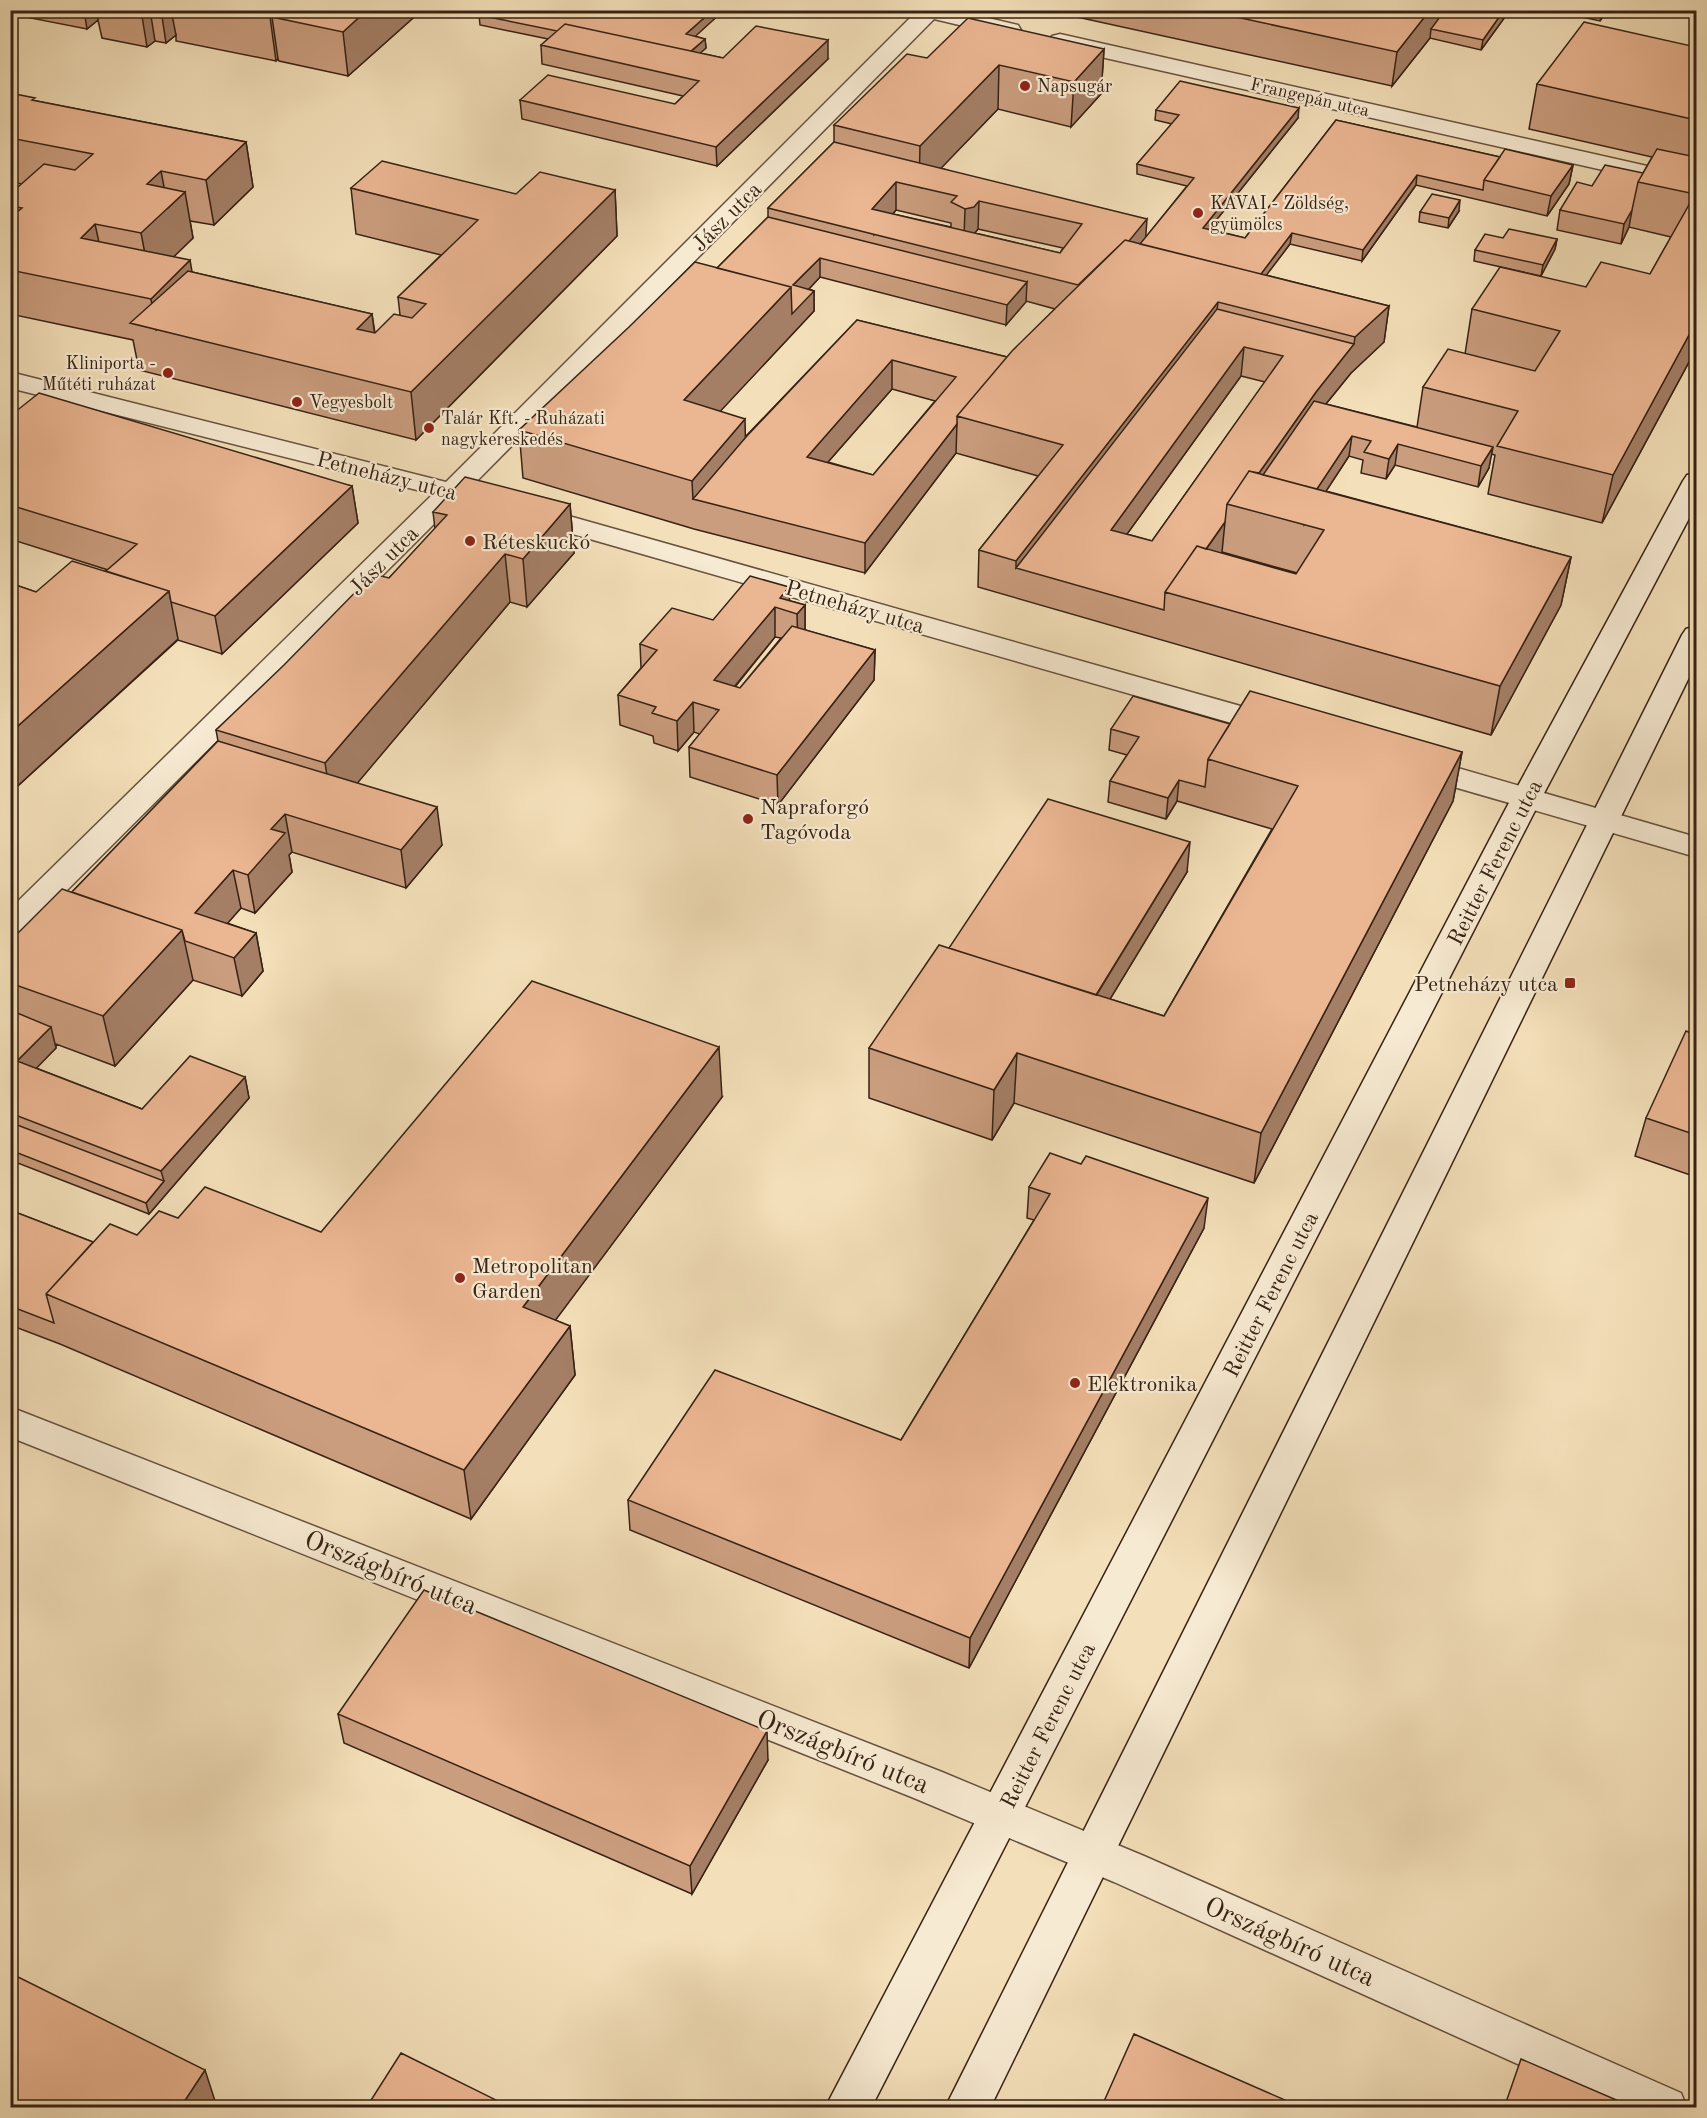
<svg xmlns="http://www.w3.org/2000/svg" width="1707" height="2118" viewBox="0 0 1707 2118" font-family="'Old Standard TT',serif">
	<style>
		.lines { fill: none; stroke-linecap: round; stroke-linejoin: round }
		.street-casing { stroke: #66513d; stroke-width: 3 }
		.secondary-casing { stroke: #372214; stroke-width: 3 }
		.street { fill: #f7ead2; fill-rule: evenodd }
		.secondary { fill: #f7ead2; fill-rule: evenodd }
		.wall { fill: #ca9d7e; stroke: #372214; stroke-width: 1.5; fill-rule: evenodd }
		.shaded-wall { fill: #a47f66; stroke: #372214; stroke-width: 1.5 }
		.building { fill: #ebb692; stroke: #372214; stroke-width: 1.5; fill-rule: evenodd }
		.poi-dot { fill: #8f2418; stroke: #f7ead2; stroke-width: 2 }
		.labels { text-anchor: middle; stroke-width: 4.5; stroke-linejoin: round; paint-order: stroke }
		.far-poi-label { font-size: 18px; fill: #372214; stroke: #f7ead2; text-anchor: start }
		.far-street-label { font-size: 18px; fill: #372214; stroke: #f7ead2 }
		.street-label { font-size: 22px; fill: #372214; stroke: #f7ead2 }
		.poi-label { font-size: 22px; fill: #372214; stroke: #f7ead2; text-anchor: start }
		.near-street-label { font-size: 27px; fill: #372214; stroke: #f7ead2 }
	</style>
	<rect width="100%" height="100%" fill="#f3dfb9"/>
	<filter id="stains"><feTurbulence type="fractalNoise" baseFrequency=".00333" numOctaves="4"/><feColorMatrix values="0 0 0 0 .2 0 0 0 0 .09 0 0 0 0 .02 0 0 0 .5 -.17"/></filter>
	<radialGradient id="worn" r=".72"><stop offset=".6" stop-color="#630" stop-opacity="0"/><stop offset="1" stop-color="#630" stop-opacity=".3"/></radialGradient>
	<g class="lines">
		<g class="street-casing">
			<path id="street" d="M914,10H954L1018,25L1021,30L1018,35L1010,37L934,19L470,488L1290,720L1295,727L1290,734L1280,736L1270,734L457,501L21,936L10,939V909L433,494L10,388V372L446,482L915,13Z
				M1060,34L1696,177V191L1052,46L1049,41L1052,36Z
				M1413,755L1696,837V857L1402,772L1398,765L1402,758Z
				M10,1407L942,1772L1144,1856L1681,2093L1687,2108H1615L1114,1882L914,1798L10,1437Z"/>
		</g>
		<g class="secondary-casing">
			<path id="secondary" d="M1696,473V505L1542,797L871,2108H825L1512,797L1683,481L1687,475Z
				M1696,626V663L990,2108H945L1682,635L1686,629Z"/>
		</g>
		<use href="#street" class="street"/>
		<use href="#secondary" class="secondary"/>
	</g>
	<path class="wall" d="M10,10H422L348,76L279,61L278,59L276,61L176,41V35L166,43L155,41L147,47L102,38L98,20L87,29L10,14Z
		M590,10H724L695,36L705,39L706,48L700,53L723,58L828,59L717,166L522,119L520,100L675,104L683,96L542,64L541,45L548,39L480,25L479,15L584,16Z
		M1045,10H1510L1481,50L1430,38L1392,86Z
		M1550,10H1607L1600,21Z
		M1696,47V349L1602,523L1488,494L1495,455L1491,454L1489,468L1478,487L1395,465L1386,479L1361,473L1363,460L1349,456L1326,491L1571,557L1561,605L1491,735L978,587L979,550L1038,476L956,453L865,573L694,529L523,478L519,430L717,268L768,217V208L834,142V125L927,58L1104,49L1101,94L1071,127L998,109L941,168L1146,237L1187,186L1137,174V164L1172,124L1155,120L1156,110L1298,118L1209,229L1245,238L1336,120L1500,157L1573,165L1569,184L1547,216L1416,185L1362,261L1290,244L1266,275L1389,306L1384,342L1351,373L1326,404L1417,427L1423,387L1465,354L1472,309L1650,274L1671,237L1629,227L1621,244L1557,230L1560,210L1592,186L1643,173L1652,157L1529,129L1537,84ZM896,210L951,223V227L893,214ZM978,229L1063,248L1060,253L975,233ZM820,277L1006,325L1026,301L1055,309L1007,357L857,320L745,437L720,411L814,311V291L809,289ZM1241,376L1265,382L1152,541L1127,534ZM892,389L935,401L873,475L828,462ZM1222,552L1297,573L1296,574L1221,553Z
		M10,93L36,101L246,142L253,187L214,225L190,221L193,238L173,257L192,272L372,314L375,333L400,315L398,297L441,255L356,234L351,188L516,194L615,190L617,236L416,440L139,370L133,340L10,314V194L22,184L10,181Z
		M1459,211L1448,228L1419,222L1420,212Z
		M1503,238L1557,239L1555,249L1541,276L1474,261L1475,250Z
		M10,416L352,486L358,523L222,654L178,640L10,793V583L36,592L106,571L108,570L10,539Z
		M570,504L574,553L527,607L510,602L357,783L442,845L406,888L292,852L289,855L292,872L255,913L241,908L227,923L256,933L263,971L242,996L193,980L115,1066L56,1044V1048L36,1068L142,1109L245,1077L249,1098L149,1214L10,1160V941L72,892L218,741L216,730L389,578L435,529L433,512Z
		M790,601L805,605V630L875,650L874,680L778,805L690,777L689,747L700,734L694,732L678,751L654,743L653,736L620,725L618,695L641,668L640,644L713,620ZM775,637L781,638L740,688L735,687Z
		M1230,724L1462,752L1453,801L1254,1183L1014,1103L992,1140L869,1098V1048L949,948L1187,872L1110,999L1164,1016L1272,829L1177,801L1166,819L1108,802L1110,781L1127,755L1109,750L1111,729Z
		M1696,1035V1177L1635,1156L1646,1118Z
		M722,1097L555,1320L570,1326L575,1375L471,1519L60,1344L10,1325V1210L93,1242L137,1235L178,1218L321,1232Z
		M1029,1187L1204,1228L969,1668L630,1530L628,1500L901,1440L1034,1220L1027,1218Z
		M338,1714L768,1760L692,1894L344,1743Z"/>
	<path class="shaded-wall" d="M84,10H97L98,20L87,29Z
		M141,10H150L155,41L147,47Z
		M161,10H171L176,35L166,43Z
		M278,10H325L272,17L278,59L276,61L270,17Z
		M367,10H422L348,76L343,32Z
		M713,10H724L687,44L686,34Z
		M1430,10H1451L1431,29L1430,38L1392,86L1397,52Z
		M1504,10H1510L1481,50L1483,40Z
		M1602,10H1607L1600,21Z
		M705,39L706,48L684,68V58Z
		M828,40V59L717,166L716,147Z
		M1104,49L1101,94L1071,127L1074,82Z
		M999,65L998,109L922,188L919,187L920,146Z
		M1299,108L1298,118L1202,238L1203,228Z
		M246,142L253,187L214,225L206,180Z
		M1573,165L1569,184L1547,216L1551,196Z
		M161,171L168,208L185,192L193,238L150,280L141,233L147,184Z
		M1417,175L1416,185L1362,261L1363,250Z
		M896,182V210L874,235L872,209Z
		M615,190L617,236L416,440L411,392Z
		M1460,200L1459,211L1448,228L1449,218Z
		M979,201L978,229L973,235L964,237L965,209Z
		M1632,210L1629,227L1621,244L1624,224Z
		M1147,219L1145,247L1082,286Z
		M95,224L105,270L81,238Z
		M1292,233L1290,244L1244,305L1245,295Z
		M1557,239L1555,249L1541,276L1543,265Z
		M820,258V277L794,305L793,285Z
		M190,260L198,307L156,330L151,299Z
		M1027,282L1026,302L1006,325L1007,305Z
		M791,287L814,291V311L686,448L684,400Z
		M1218,302L1214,338L1016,568V561Z
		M1389,306L1384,342L1351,373L1312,421L1236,506L1316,392L1354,344L1355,337Z
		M372,314L378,361L357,329Z
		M1696,322V349L1602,523L1613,475Z
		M1244,347L1241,376L1109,559L1111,530Z
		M892,360V389L807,486V457Z
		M745,419L746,466L693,499L692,481Z
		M957,424L956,453L865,573V543Z
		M1352,436L1349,456L1304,525L1301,513Z
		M1398,444L1395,465L1386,479L1389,459Z
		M1493,447L1489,468L1478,487L1481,466Z
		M352,486L358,523L222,654L215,616Z
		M570,504L574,553L527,607L523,559Z
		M1225,522L1222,552L1190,598L1175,594Z
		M505,554L510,602L333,812L325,763Z
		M1571,557L1561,605L1491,735L1500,686Z
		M789,587L790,611L780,598Z
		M169,591L178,639L10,793V733Z
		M805,605V635L798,644L797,614Z
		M775,607V637L716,709L714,680Z
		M875,650L874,680L778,805L777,775Z
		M693,702L694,732L678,751L677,721Z
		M1462,752L1453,801L1254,1183L1261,1133Z
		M1179,780L1177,801L1166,819L1168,798Z
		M437,807L442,845L406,888L401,850Z
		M285,814L292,852L289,855L292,872L255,913L248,875L271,829Z
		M1190,842L1187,872L1084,1042L1086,1012Z
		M233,870L241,908L206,948L195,913Z
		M182,930L193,980L115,1066L103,1016Z
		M256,933L263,971L242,996L234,958Z
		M51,1027L56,1048L23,1082L17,1061Z
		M719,1047L722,1097L528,1357L523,1307Z
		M1017,1053L1014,1103L992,1140L994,1090Z
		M245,1077L249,1098L149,1214L146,1203L164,1181L161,1171Z
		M1208,1198L1204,1228L969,1668L970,1638Z
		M570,1326L575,1375L471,1519L464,1470Z
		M767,1731L768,1760L692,1894L690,1866Z
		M205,2070L216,2104L214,2108H180Z"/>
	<path class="building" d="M237,10H278L270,17Z
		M280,10H367L343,32L272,17Z
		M485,10H558L584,16L590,10H713L686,34L705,39L691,51L565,24L557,31L479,15Z
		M1204,10H1430L1397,52Z
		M1445,10H1504L1483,40L1431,29Z
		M968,18L1104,49L1074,82L999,65L920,146L834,125L907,54L927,58Z
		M1584,22L1696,47V120L1537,84Z
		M565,24L723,58L756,26L828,40L716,147L520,100L548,75L675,104L699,81L541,45Z
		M1180,81L1299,108L1203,228L1245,238L1336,120L1500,157L1484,180L1483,190L1417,175L1363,250L1292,233L1261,274L1140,244L1194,178L1137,164L1179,115L1156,110Z
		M10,93L35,98L32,100L246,142L206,180L161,171L147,184L185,192L141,233L95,224L81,238L190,260L151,299L10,270V218L22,208L10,206V194L44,164L75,170L93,154L10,138Z
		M834,142L1147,219L1129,241L1125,240L1078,285L768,208ZM896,182L957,196L951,202L965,209L974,207L979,201L1082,224L1060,253L872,209Z
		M1505,149L1573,165L1551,196L1484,180Z
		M1657,149L1696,157V322L1613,475L1497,446L1518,411L1423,387L1448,349L1535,371L1560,331L1472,309L1500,267L1586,287L1601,262L1650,274L1695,194L1638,182Z
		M382,161L516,194L540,172L615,190L411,392L130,323L188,271L372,314L357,329L375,333L394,314L412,318L426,304L398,297L478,220L351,188Z
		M1605,165L1643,173L1638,182L1632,210L1624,224L1560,210L1577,182L1592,186Z
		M1432,194L1460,200L1449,218L1420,212Z
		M768,217L1027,282L1007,305L820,258L793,285L814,291L792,314L791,287L717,268Z
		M1509,229L1557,239L1543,265L1475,250L1485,234L1503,238Z
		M1125,240L1389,306L1355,337L1218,302L1016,561L979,550L1063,445L957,416L1012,351Z
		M695,262L791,287L684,400L745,419L692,481L519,430L629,327Z
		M1217,309L1354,344L1316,392L1259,473L1249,471L1227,504L1225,522L1206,549L1197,546L1165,592L1164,610L1016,568ZM1244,347L1283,356L1152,541L1111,530Z
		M857,320L1007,357L957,416V424L865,543L693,499L746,437ZM892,360L956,377L873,475L807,457Z
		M39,393L352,486L215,616L171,602L169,591L106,571L137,544L10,505V416Z
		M1314,401L1493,447L1481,466L1398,444L1389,459L1364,452L1371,441L1352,436L1317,489L1263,475Z
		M1249,471L1571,557L1500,686L1165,592L1197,546L1296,574L1324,530L1227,504Z
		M465,477L570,504L523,559L505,554L325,763L216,730L284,665L373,574L389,578L447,515L433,512Z
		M72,561L169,591L10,733V583L36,592Z
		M750,576L789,587L780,598L805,605L797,614L775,607L714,680L740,688L792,626L875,650L777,775L689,747L719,710L693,702L677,721L652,713L656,707L618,695L657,650L640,644L672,608L713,620Z
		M1250,691L1462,752L1261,1133L1017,1053L994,1090L869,1048L939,945L1164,1016L1298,786L1208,759Z
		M1133,696L1230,724L1208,759L1205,787L1179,780L1168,798L1110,781L1139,737L1111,729Z
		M218,741L437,807L401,850L285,814L271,829L285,833L248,875L233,870L195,913L256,933L234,958L185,941L182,930L72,892Z
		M1048,799L1190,842L1096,995L949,948Z
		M62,889L182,930L103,1016L10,983V941Z
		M532,981L719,1047L523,1307L570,1326L464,1470L46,1294L110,1224L137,1235L159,1211L178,1218L205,1187L321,1232Z
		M10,1010L51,1027L17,1061L142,1109L190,1056L245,1077L161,1171L10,1113Z
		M1686,1031L1696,1035V1135L1646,1118Z
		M12,1123L164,1181L146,1203L10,1150V1124Z
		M1050,1153L1081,1164L1086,1156L1208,1198L970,1638L628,1500L715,1370L901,1440L1050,1194L1029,1187Z
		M10,1210L93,1242L46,1294L54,1323L10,1306Z
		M424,1590L767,1731L690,1866L338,1714Z
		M10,1973L205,2070L180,2108H10Z
		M1134,2034L1303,2108H1101Z
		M401,2053L512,2108H366Z
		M1521,2059L1635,2108H1504Z"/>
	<g class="poi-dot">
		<circle cx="1025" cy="86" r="6"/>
		<circle cx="1198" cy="213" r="6"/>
		<circle cx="168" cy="373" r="6"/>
		<circle cx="297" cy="402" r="6"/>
		<circle cx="429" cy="428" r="6"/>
		<circle cx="470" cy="541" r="6"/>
		<circle cx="748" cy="819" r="6"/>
		<rect x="1564" y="977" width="12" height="12" rx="3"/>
		<circle cx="460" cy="1278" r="6"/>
		<circle cx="1075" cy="1383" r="6"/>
	</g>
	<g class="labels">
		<g class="far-poi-label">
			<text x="1037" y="92">Napsugár</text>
			<text x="1210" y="209">KAVAI - Zöldség,<tspan x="1210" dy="21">gyümölcs</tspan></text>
			<text x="156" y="369" text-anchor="end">Kliniporta -<tspan x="156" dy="21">Műtéti ruházat</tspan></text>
			<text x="309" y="408">Vegyesbolt</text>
			<text x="441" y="424">Talár Kft. - Ruházati<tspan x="441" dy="21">nagykereskedés</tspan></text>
		</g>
		<g class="far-street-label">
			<text transform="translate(1310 97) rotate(13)" y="6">Frangepán utca</text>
		</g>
		<g class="street-label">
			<text transform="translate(726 216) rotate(-45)" y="8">Jász utca</text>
			<text transform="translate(387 475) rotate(14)" y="8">Petneházy utca</text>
			<text transform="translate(383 560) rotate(-45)" y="8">Jász utca</text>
			<text transform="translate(855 606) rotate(16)" y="8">Petneházy utca</text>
			<text transform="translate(1494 862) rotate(-63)" y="8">Reitter Ferenc utca</text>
			<text transform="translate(1270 1294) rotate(-63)" y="8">Reitter Ferenc utca</text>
			<text transform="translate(1047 1725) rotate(-63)" y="8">Reitter Ferenc utca</text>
		</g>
		<g class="poi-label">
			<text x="482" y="549">Réteskuckó</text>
			<text x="760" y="814">Napraforgó<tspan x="760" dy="25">Tagóvoda</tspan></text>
			<text x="1558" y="991" text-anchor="end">Petneházy utca</text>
			<text x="472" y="1273">Metropolitan<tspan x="472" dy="25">Garden</tspan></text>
			<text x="1087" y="1391">Elektronika</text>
		</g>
		<g class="near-street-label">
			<text transform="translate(391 1572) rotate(22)" y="9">Országbíró utca</text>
			<text transform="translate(843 1751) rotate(22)" y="9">Országbíró utca</text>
			<text transform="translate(1290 1941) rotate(24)" y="9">Országbíró utca</text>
		</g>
	</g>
	<rect width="1707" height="2118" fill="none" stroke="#f3dfb9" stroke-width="36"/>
	<rect x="12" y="12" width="1683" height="2094" fill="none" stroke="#372214" stroke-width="3"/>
	<rect x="18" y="18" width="1671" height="2082" fill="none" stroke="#372214" stroke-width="1.5"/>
	<rect width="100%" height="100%" filter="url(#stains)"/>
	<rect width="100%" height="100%" fill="url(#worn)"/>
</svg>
